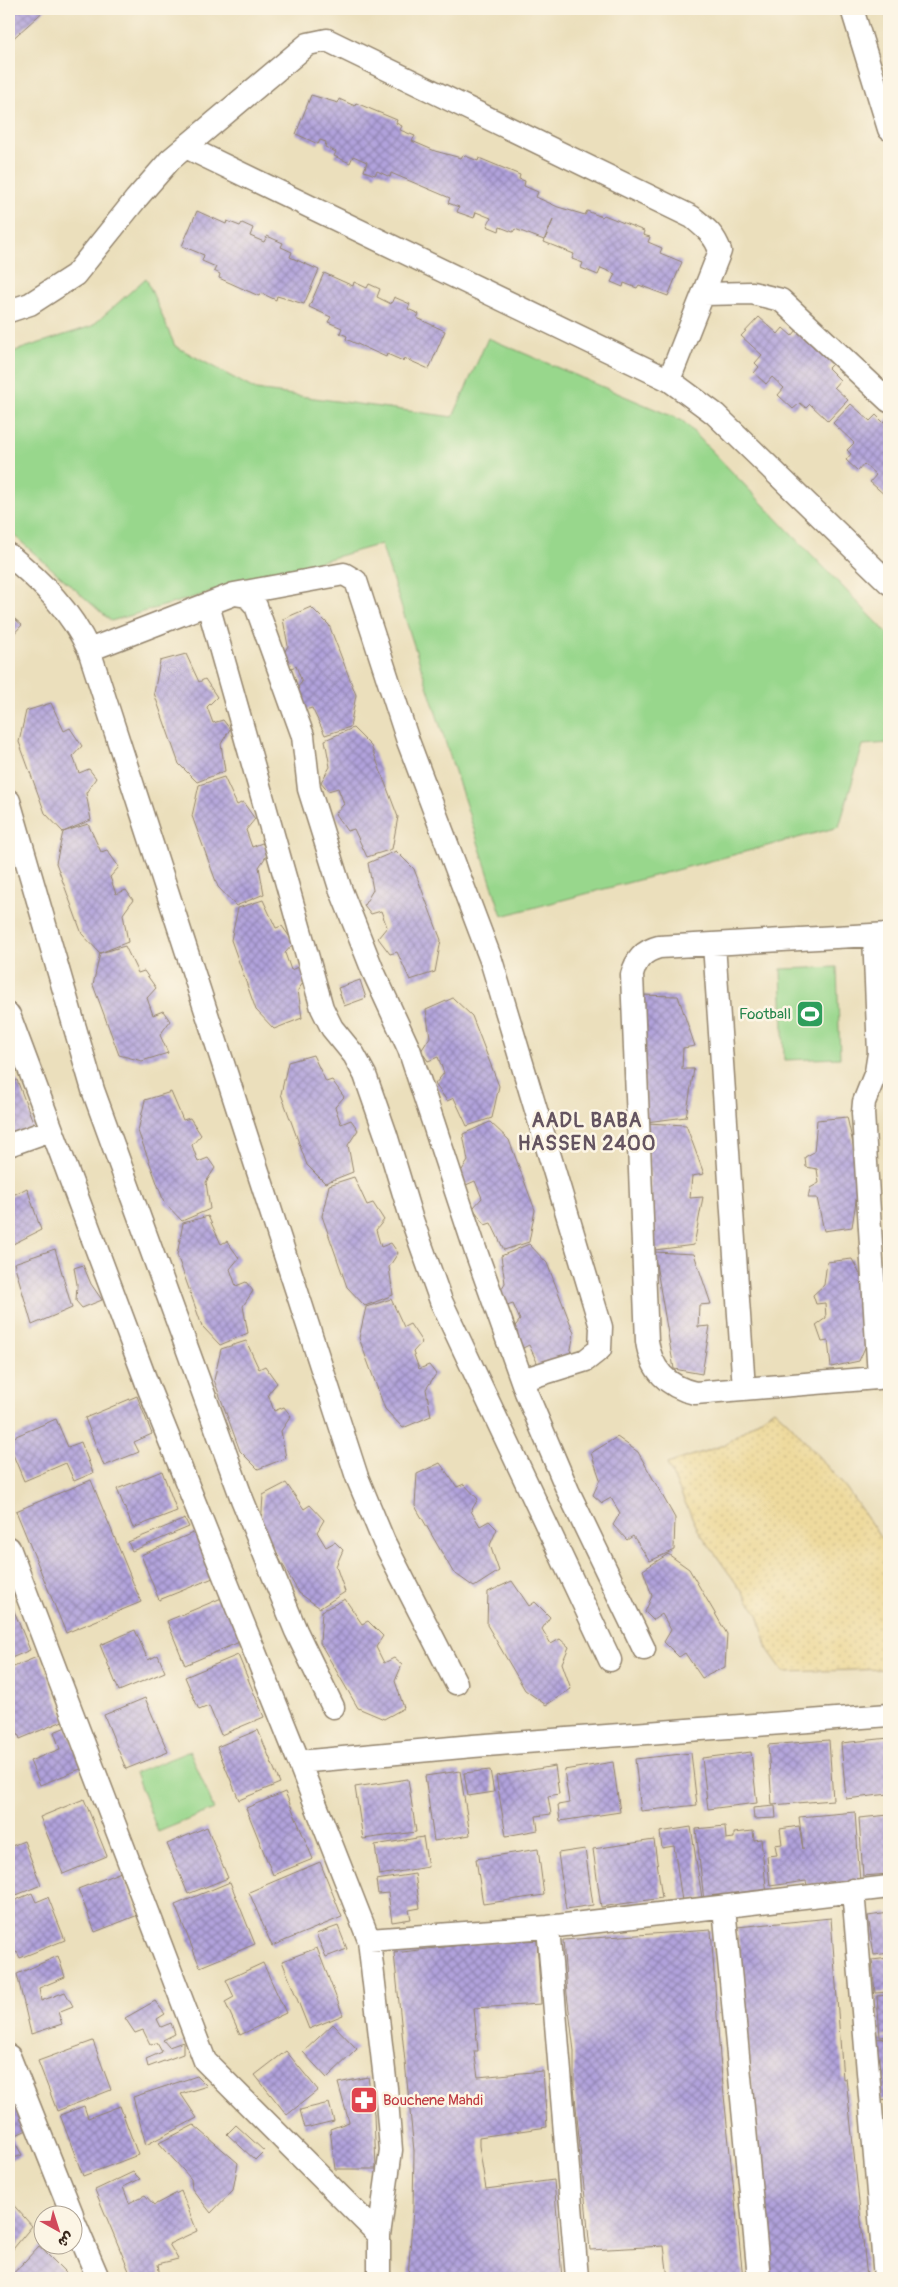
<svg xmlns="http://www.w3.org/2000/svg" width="898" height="2287" viewBox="0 0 898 2287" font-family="Pangolin,'Playpen Sans Arabic',sans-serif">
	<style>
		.green { fill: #98d78c; stroke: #6a8055 }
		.sand { fill: url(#sand-dots); stroke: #94825e }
		.building { fill: url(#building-cross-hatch) }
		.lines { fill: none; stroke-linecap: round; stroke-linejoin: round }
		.minor-casing { stroke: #93846d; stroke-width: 25 }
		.minor { stroke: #fff; stroke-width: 22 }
		.labels { text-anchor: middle; stroke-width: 5; stroke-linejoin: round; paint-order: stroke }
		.leisure-label { font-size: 15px; fill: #27864d; stroke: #fcf5e5; text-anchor: end }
		.health-label { font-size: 15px; fill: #be3a42; stroke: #fcf5e5; text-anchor: start }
		.district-label { font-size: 20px; font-weight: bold; letter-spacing: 1px; fill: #645460; stroke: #fcf5e5 }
	</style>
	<defs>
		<pattern id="sand-dots" width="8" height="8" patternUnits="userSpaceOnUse" patternTransform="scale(1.25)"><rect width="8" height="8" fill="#eeda9e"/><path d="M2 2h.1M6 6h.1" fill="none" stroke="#cdbb88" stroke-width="1.8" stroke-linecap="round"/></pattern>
		<pattern id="building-cross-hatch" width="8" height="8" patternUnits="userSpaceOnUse" patternTransform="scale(1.25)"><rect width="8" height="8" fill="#b1a2dc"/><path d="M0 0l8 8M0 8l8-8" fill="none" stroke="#9184b2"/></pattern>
	</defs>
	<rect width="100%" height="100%" fill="#fcf5e5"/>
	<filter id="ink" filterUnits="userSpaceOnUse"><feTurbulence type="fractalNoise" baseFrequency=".02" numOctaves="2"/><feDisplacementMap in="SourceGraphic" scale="10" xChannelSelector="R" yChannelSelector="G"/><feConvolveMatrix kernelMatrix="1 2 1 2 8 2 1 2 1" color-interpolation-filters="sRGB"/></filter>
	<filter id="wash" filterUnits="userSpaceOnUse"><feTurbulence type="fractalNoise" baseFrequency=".0096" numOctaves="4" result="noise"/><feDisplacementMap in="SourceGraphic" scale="20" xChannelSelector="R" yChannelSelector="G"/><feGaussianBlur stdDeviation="1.12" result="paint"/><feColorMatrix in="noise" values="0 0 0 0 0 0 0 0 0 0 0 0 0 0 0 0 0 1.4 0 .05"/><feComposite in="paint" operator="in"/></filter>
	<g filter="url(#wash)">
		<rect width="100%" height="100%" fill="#ebdfbc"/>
		<path class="green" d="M146,278L175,346L256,390L453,417L488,338L683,421L889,635V743L863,745L839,827L502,916L381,544L111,621L9,531V353L92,326Z
			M837,967L840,1058L784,1060L781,969Z
			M190,1751L214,1809L158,1832L135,1773Z"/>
		<path class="sand" d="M774,1409L789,1423L846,1488L889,1549V1669L784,1672L768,1650L758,1614L698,1530L667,1464L724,1445Z"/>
		<g id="blocks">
			<path class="building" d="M9,9H46L9,42Z
				M884,9H889V27Z
				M311,95L338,103L339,99L355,106L356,103L397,120L396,123L402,126L400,130L415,136L412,141L435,151L461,158L463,155L478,161L479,158L520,175L519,179L525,181L524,186L538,192L536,197L558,207L585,215L587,211L602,217L604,215L644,231L643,235L650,237L648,242L662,248L660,253L682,262L668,296L639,285L637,288L624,283L623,287L611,282L615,274L601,268L598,275L581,268L583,263L572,259L574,254L544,242L553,220L544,240L515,229L513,232L500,227L499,231L487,226L491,218L476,212L474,218L457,212L459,207L448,203L450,198L391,173L390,177L377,171L375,175L364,171L367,162L353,156L350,163L334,156L336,152L325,147L326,142L320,140L318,144L296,134Z
				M197,211L226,224L227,221L240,226L242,223L253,228L250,236L264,242L267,236L283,243L281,247L292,252L290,257L319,270L304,304L277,296L276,300L261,293L259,296L219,278L220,274L214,271L216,267L202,261L204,255L182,246Z
				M324,273L353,286L354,282L367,288L369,284L380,289L377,297L391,304L394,297L410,304L408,309L419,314L417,318L445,331L429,369L404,358L403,361L387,354L386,357L346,339L347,336L340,333L342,328L328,322L331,317L309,307Z
				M759,317L778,334L783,328L792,336L797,330L833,363L828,368L840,380L834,387L848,400L828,421L810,404L806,408L800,403L793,409L778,395L784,388L772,377L766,384L754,373L759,367L755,363L762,355L741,336Z
				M851,404L870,421L876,415L884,423L889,417V492L886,496L870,482L876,475L864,464L858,471L846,460L851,454L847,450L854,443L833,423Z
				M311,607L329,625L356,695L350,727L325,735L312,708L305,710L293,693L302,682L296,666L286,670L279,661L288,646L283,619Z
				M9,614L22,625L9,639Z
				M186,654L199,682L205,679L217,697L207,707L213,723L223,720L230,729L221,744L225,771L197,782L179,764L154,693L160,661Z
				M51,703L64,731L70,728L82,746L73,756L79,773L89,769L96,778L86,793L91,820L63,832L45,813L19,742L26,711Z
				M353,728L371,746L398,817L392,849L367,857L354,829L347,831L335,814L344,804L338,788L328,791L321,782L330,767L325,740Z
				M224,777L237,805L243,802L255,819L246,830L252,847L262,843L269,852L259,867L264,894L236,906L218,887L192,816L199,785Z
				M88,824L101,852L107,850L119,867L110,877L116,894L126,890L133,900L123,914L128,942L100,953L82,934L56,863L63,832Z
				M396,851L414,869L441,940L435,972L410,980L397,952L390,954L378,938L387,927L381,911L371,914L364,905L373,890L368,863Z
				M263,900L276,928L282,926L294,943L285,953L291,970L300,966L308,976L298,990L302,1018L274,1029L256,1010L231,940L238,908Z
				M125,946L138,973L144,971L156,988L147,998L153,1015L163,1011L170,1021L160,1035L168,1053L142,1061L119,1055L93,985L100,953Z
				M360,980L366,998L344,1006L338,988Z
				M638,995L678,996L695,1046L683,1048L682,1069H694L686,1117L646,1122Z
				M453,998L472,1016L499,1086L492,1118L467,1126L454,1098L447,1101L435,1084L444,1073L438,1057L428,1061L421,1051L430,1037L426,1010Z
				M313,1055L326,1082L332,1080L344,1097L335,1107L341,1124L351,1120L358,1130L348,1145L353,1172L325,1183L307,1165L281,1094L288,1062Z
				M17,1080L35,1127L9,1137V1084Z
				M171,1092L183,1120L190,1118L201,1135L192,1145L198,1162L208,1158L215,1168L206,1182L210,1209L182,1221L164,1202L138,1131L145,1100Z
				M847,1117L860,1175L852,1227L824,1231L817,1198H808L810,1188L819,1183L817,1169L806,1167L805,1157L814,1152L817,1120Z
				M490,1122L509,1140L535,1210L529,1242L504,1250L491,1223L485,1225L473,1208L482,1198L475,1181L466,1185L458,1176L468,1161L463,1134Z
				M646,1123L686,1125L704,1174L692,1176L690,1198L703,1197L694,1245L655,1250Z
				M354,1177L367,1205L373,1203L384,1220L376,1230L381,1247L391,1243L398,1253L389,1267L393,1295L365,1306L347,1287L322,1216L329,1185Z
				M27,1188L41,1230L9,1246V1197Z
				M208,1216L221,1244L227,1241L239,1258L230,1269L236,1286L246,1282L253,1291L243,1306L248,1333L220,1345L202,1326L177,1255L183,1223Z
				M529,1244L547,1263L574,1333L568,1365L542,1373L529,1345L523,1348L511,1331L520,1320L513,1304L504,1307L496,1298L505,1283L501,1256Z
				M55,1249L72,1308L32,1325L14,1263Z
				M654,1252L694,1254L711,1304L699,1305L698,1327L710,1326L702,1374L674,1369Z
				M852,1259L862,1278L867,1343L859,1361L831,1367L828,1341L822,1342L816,1325L826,1318L825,1303L816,1304L813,1295L824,1285L827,1262Z
				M83,1265L91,1284L102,1300L82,1308L76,1301L77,1284L74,1268Z
				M391,1299L404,1327L410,1324L422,1342L413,1352L419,1369L429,1365L436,1374L426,1389L431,1416L403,1428L385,1409L359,1338L366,1307Z
				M246,1341L259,1369L265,1366L277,1383L268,1394L274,1411L284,1407L291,1416L281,1431L286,1458L258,1469L240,1451L214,1380L221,1349Z
				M137,1396L152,1434L134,1442L139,1452L104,1466L85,1418Z
				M56,1419L68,1447L81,1442L93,1473L74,1481L66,1463L24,1481L9,1445V1439Z
				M617,1437L638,1452L675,1518L674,1550L650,1561L633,1536L627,1540L613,1525L620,1513L611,1498L602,1503L593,1495L600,1479L591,1453Z
				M440,1463L457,1487L464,1484L478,1499L471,1511L480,1526L489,1521L497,1529L490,1545L499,1571L474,1587L453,1572L415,1506L417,1474Z
				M162,1471L177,1511L133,1528L117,1489Z
				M91,1480L141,1602L66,1633L16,1511Z
				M286,1483L304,1509L310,1505L324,1520L317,1532L326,1547L335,1542L343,1550L336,1566L345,1592L320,1608L299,1593L261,1527L263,1495Z
				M185,1519L189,1527L132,1551L128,1542Z
				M195,1532L213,1578L159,1600L141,1555Z
				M668,1554L689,1569L727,1634L725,1667L702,1678L685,1653L679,1657L664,1642L671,1630L662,1614L653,1620L645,1612L652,1596L643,1570Z
				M512,1581L529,1606L535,1602L550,1617L542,1629L551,1644L560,1639L569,1647L562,1663L571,1689L546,1705L525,1690L487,1625L488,1592Z
				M224,1597L242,1641L185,1665L167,1621Z
				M345,1599L362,1624L368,1621L383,1636L376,1647L384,1663L394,1658L402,1665L395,1681L404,1708L384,1719L358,1708L320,1643L322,1611Z
				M12,1606L30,1650L9,1659V1608Z
				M135,1630L148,1660L158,1655L165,1672L119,1691L100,1645Z
				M238,1655L264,1717L221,1735L209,1706L199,1710L185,1677Z
				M39,1656L65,1720L20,1739L9,1710V1669Z
				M145,1698L168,1752L126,1769L104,1715Z
				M66,1727L83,1768L40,1785L30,1761L60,1749L54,1732Z
				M258,1730L280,1783L239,1800L217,1747Z
				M889,1738V1794L846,1799L841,1743Z
				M829,1740L833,1800L772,1805L768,1745Z
				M751,1752L757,1803L708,1809L702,1758Z
				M691,1753L697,1805L641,1811L635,1759Z
				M613,1762L620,1812L560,1821L558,1805L569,1803L564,1770Z
				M555,1766L559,1794L548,1796L551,1814L536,1816L538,1830L506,1836L496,1776Z
				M490,1770L494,1792L468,1796L464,1773Z
				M460,1771L470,1835L434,1841L425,1776Z
				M408,1779L416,1832L363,1839L355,1787Z
				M285,1792L313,1859L273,1875L246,1808Z
				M84,1799L107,1856L63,1874L40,1817Z
				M775,1806L776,1818L754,1819L753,1808Z
				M855,1812L860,1882L807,1885L806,1881L770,1886L767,1856L777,1855L775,1845L782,1844L780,1829L799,1826L803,1849L799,1817Z
				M889,1815V1874L863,1876L859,1818Z
				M725,1826L726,1839L734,1838V1833L753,1831L754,1840L761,1839L767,1895L704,1901L696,1829Z
				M207,1827L228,1878L188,1894L167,1844Z
				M691,1827L702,1898L682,1901L674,1846L662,1848L660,1832Z
				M423,1837L428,1867L379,1875L375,1845Z
				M654,1840L662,1898L601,1907L593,1849Z
				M24,1841L41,1885L9,1898V1847Z
				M538,1849L544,1895L483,1904L476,1859Z
				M585,1849L593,1905L566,1909L558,1853Z
				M320,1862L342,1917L272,1946L249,1892Z
				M121,1872L138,1915L95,1932L78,1889Z
				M415,1874L420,1908L409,1910L411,1919L392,1922L388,1893L378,1894L376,1880Z
				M230,1882L255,1944L200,1967L175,1905Z
				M32,1893L36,1902L48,1897L65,1940L20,1958L17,1952L9,1956V1903Z
				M889,1913V1953L874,1955L868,1916Z
				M831,1918L843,2079L846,2078L867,2278H770L737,1927Z
				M338,1926L347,1949L326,1957L316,1934Z
				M711,1930L720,2057L743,2278H668L664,2246L590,2250L574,2086V2051L567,1994L563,1940Z
				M537,1940L541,2004L474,2008L478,2051H474L478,2077L543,2071L547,2127L479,2137V2146L486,2189L554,2180L562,2278H408L413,2208L414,2151L394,1953L469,1944Z
				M317,1948L343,2015L309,2029L282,1961Z
				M58,1956L65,1977L39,1988L41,2001L65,1992L73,2006L58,2012L62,2024L31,2034L17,1974Z
				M889,1958V1992L875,1993L872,1960Z
				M263,1963L286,2013L240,2035L225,2002L234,1997L226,1980Z
				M889,1995V2036L880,2037L877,1996Z
				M155,2001L165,2014L157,2019L161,2027L171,2023L175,2034L163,2040L169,2047L183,2042V2054L148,2067L146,2059L162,2052L157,2043L150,2044L143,2030L135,2033L125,2018Z
				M333,2024L357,2049L327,2078L303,2052Z
				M889,2038V2099L880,2100L875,2039Z
				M93,2041L111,2090L57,2111L38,2061Z
				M286,2051L318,2090L287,2115L255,2075Z
				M197,2076L207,2086L181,2094L197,2118L146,2145L133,2097Z
				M368,2077L374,2114L376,2169H335L330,2129L349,2122L338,2083Z
				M9,2086L27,2130L12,2137L22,2155L9,2160Z
				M329,2103L334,2121L305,2128L300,2110Z
				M84,2106L88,2118L120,2106L138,2155L83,2176L60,2115Z
				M194,2125L238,2163L233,2190L211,2213L192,2189L191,2179L159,2143Z
				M236,2125L264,2151L255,2160L227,2134Z
				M133,2172L140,2179L123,2187L129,2203L145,2195L154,2205L181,2191L197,2231L169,2244L178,2259L158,2264L160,2278H132L95,2190Z
				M9,2200L32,2226L9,2254Z
				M39,2246L71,2278H9Z"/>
		</g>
	</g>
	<g filter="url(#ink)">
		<use href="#blocks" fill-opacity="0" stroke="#93846d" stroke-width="1"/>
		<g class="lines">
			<g class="minor-casing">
				<path id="minor" d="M852,9L889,129
					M186,147L669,380L715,414L889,583
					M703,294L752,293L781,300L889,401
					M9,311L30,304L75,275L136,199L170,160L308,44L327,40L692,217C704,227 715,235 720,251L669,380
					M9,555C43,583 70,610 89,650L357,1477L384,1542L456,1683
					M234,594L344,574L356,581L408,741L491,960L601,1327L600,1349L586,1360L522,1380
					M208,605L322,1008L332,1028L354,1055L365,1075L386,1135L411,1217L441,1301L610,1660
					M89,650L234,594L247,596L256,606L303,736L309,789L340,888L373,971L409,1049L475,1249L526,1392L568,1491L644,1649
					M9,801L93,1090L242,1499L296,1631L333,1707
					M889,934L659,947C643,951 636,960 632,975L647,1341C651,1370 668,1387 695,1393L889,1377
					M874,935L879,1053L876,1072L864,1102L863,1113L879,1377
					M714,944L744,1389
					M9,1015L149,1389L299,1762L473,1746L889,1715
					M9,1145L51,1130
					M9,1548L205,2061L379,2235
					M299,1762L369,1940L386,2088L391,2150L379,2235V2278
					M853,1890L885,2278
					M724,1907L759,2278
					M548,1927L577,2278
					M369,1940L548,1927L889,1887
					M9,2056L72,2214
					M72,2217L98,2278"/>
			</g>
			<use href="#minor" class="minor"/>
		</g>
	</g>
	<defs>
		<g id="stadium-square" transform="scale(1.4375)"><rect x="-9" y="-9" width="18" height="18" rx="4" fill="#2e9e5b" stroke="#fcf5e5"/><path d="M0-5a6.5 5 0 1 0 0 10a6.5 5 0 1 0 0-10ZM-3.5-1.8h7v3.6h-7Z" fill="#fff"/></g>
		<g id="pharmacy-square" transform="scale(1.4375)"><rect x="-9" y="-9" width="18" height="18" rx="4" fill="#e0444e" stroke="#fcf5e5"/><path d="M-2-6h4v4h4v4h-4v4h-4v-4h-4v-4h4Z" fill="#fff"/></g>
	</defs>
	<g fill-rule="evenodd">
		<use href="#stadium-square" x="810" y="1014"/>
		<use href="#pharmacy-square" x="364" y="2100"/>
	</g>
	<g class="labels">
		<g class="leisure-label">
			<text x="791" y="1019">Football</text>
		</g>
		<g class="health-label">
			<text x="383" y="2105">Bouchene Mahdi</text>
		</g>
		<g class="district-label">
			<text x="587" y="1127">AADL BABA<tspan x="587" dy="23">HASSEN 2400</tspan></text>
		</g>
	</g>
	<rect width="898" height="2287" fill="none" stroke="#fcf5e5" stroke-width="30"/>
	<g transform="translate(58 2230) rotate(141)"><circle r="24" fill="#fcf5e5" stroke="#afa495"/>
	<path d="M0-4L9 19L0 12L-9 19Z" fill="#d1495b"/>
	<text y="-8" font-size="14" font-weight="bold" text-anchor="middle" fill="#3b2a1e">ش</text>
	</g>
</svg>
